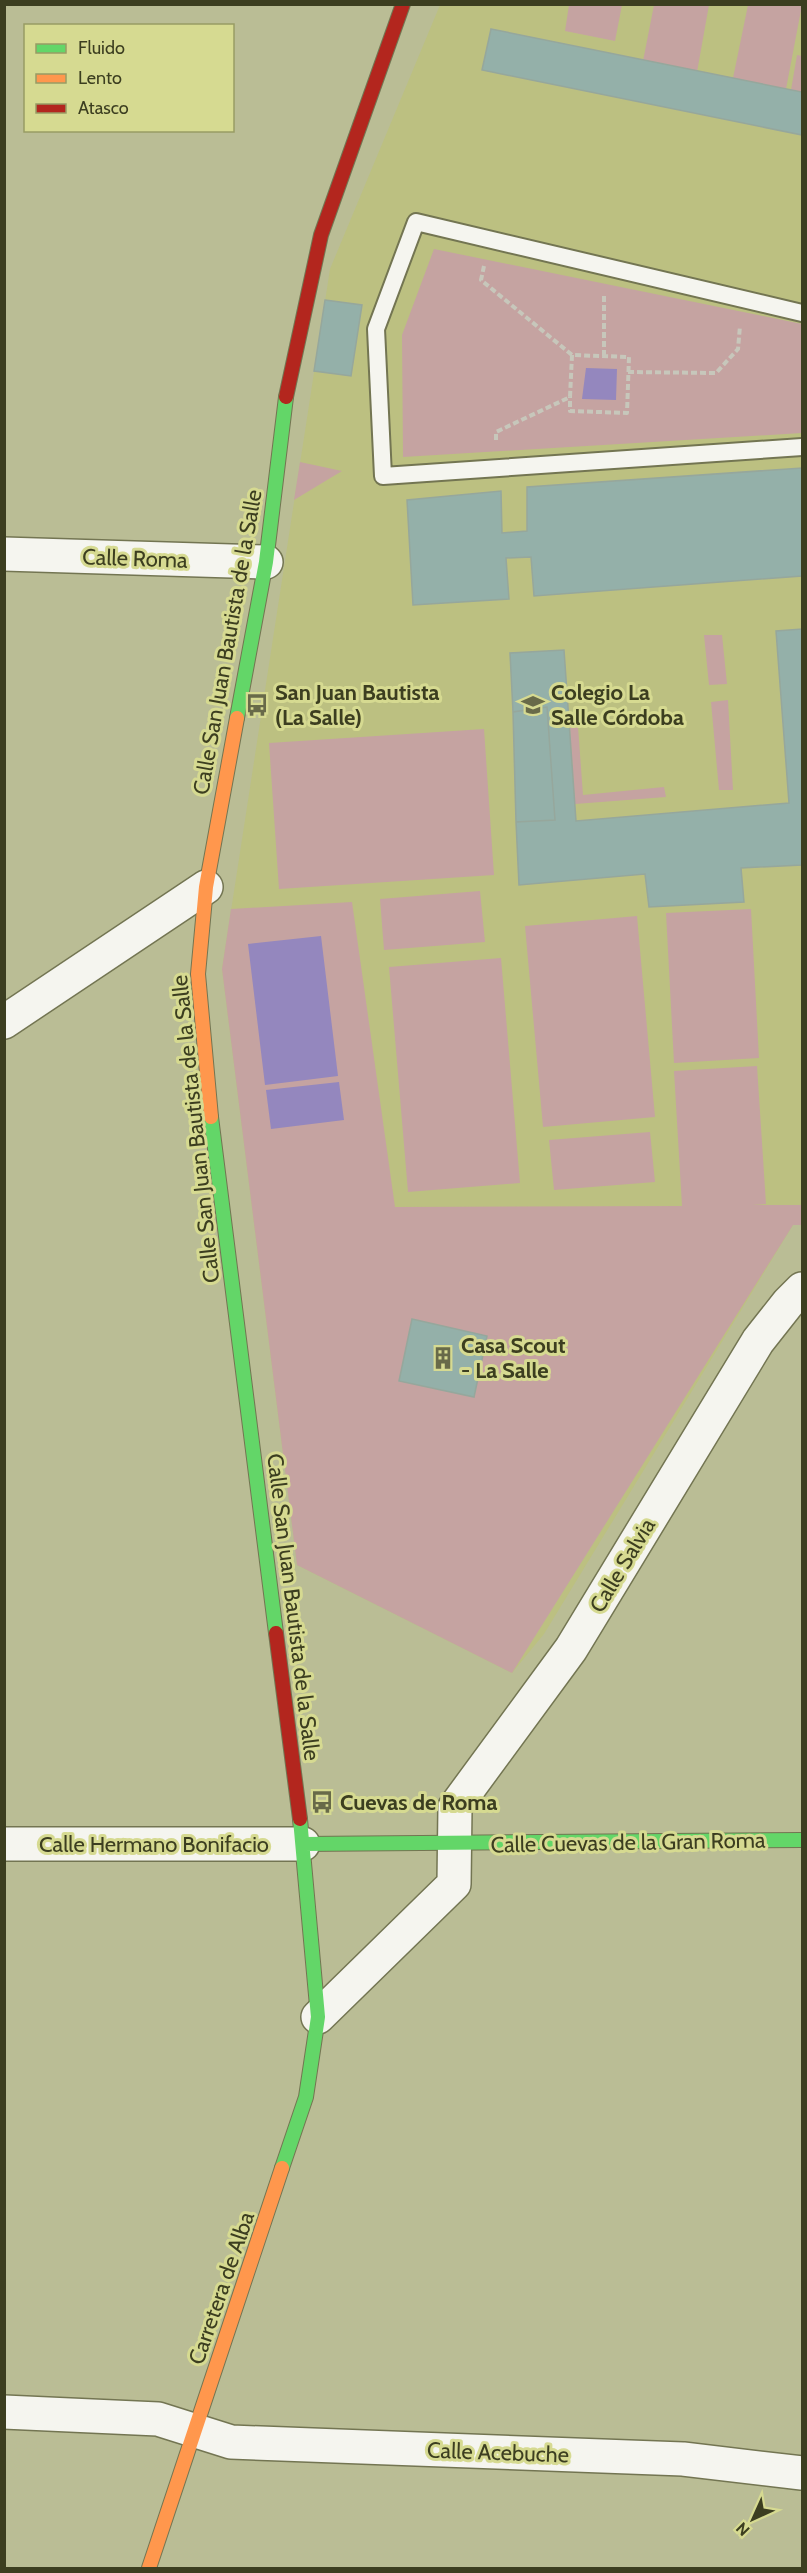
<svg xmlns="http://www.w3.org/2000/svg" width="807" height="2573" viewBox="0 0 807 2573" font-family="Cabin,sans-serif">
	<style>
		.built { fill: #bcc081 }
		.green { fill: #c5a3a1 }
		.water { fill: #9487be }
		.building { fill: #94b0a9; stroke: #96a79c; stroke-width: 1.5 }
		.lines { fill: none; stroke-linecap: round; stroke-linejoin: round }
		.lane-casing { stroke: #737552; stroke-width: 20 }
		.street-casing { stroke: #737552; stroke-width: 36 }
		.fast-casing { stroke: #737552; stroke-width: 16 }
		.slow-casing { stroke: #737552; stroke-width: 16 }
		.jam-casing { stroke: #737552; stroke-width: 16 }
		.path { stroke: #c7c7bb; stroke-width: 4; stroke-dasharray: 6 3; stroke-linecap: butt }
		.lane { stroke: #f5f5ef; stroke-width: 16 }
		.street { stroke: #f5f5ef; stroke-width: 33 }
		.fast { stroke: #63d668; stroke-width: 14 }
		.slow { stroke: #ff974d; stroke-width: 14 }
		.jam { stroke: #b3261e; stroke-width: 14 }
		.labels { text-anchor: middle; stroke-width: 6; stroke-linejoin: round; paint-order: stroke }
		.street-label { font-size: 22px; fill: #3c3e20; stroke: #d6da91 }
		.poi-label { font-size: 22px; font-weight: bold; fill: #3c3e20; stroke: #d6da91; text-anchor: start }
	</style>
	<rect width="100%" height="100%" fill="#babd95"/>
	<path class="built" d="M440,5H802V1225H793L544,1634L512,1673L297,1565L222,969L330,269Z"/>
	<path class="green" d="M569,5H622L615,41L565,31Z
		M654,5H709L697,72L643,61Z
		M748,5H802L786,89L733,78Z
		M797,55L802,56V92L791,90Z
		M434,249L802,324V433L403,457L402,335Z
		M300,462L342,471L294,500Z
		M704,635H722L727,684L709,685Z
		M728,700L733,790H719L711,702Z
		M577,713L583,795L664,787L666,797L575,804L569,714Z
		M484,729L494,875L279,889L269,743Z
		M480,891L485,942L384,950L380,899Z
		M352,902L395,1207L682,1206L674,1071L757,1066L766,1204L752,1205H802V1225H793L512,1673L297,1565L222,969L231,909Z
		M751,909L759,1058L674,1063L666,913Z
		M637,916L655,1117L543,1127L525,926Z
		M501,958L520,1183L408,1192L389,967Z
		M650,1132L655,1182L554,1190L549,1140Z"/>
	<path class="water" d="M586,368L617,369L616,400L582,399Z
		M321,936L338,1076L265,1085L248,944Z
		M339,1082L344,1120L271,1129L266,1090Z"/>
	<path class="building" d="M491,29L802,92V135L482,70Z
		M325,300L362,305L351,376L314,371Z
		M802,468V576L534,596L531,557L506,558L509,599L413,605L407,500L501,491L502,533L527,531V487Z
		M802,629V865L741,868L744,902L649,907L645,874L519,885L516,822L555,820L547,707L513,712L510,653L564,650L576,821L789,803L776,631Z
		M547,707L555,820L516,822L513,712Z
		M412,1319L487,1336L474,1397L399,1381Z"/>
	<g class="lines">
		<g class="lane-casing">
			<path id="lane" d="M802,313L416,222L376,329L383,476L802,447"/>
		</g>
		<g class="street-casing">
			<path id="street" d="M4,554L266,562
				M4,1022L206,887
				M4,1844H303
				M318,2017L454,1884L455,1807L571,1649L758,1341L788,1303L802,1289
				M4,2412L158,2419L231,2442L683,2459L802,2473"/>
		</g>
		<g class="fast-casing">
			<path id="fast" d="M237,718L266,562L286,397
				M211,1117L276,1633
				M303,1844L802,1840
				M282,2168L306,2097L318,2017L300,1819"/>
		</g>
		<g class="slow-casing">
			<path id="slow" d="M211,1117L198,974L206,887L237,718
				M149,2568L282,2168"/>
		</g>
		<g class="jam-casing">
			<path id="jam" d="M286,397L321,235L403,4
				M276,1633L300,1819"/>
		</g>
		<path class="path" d="M484,266L481,280L572,355
			M604,356V294
			M628,372L716,373L738,349L740,326
			M496,440V432L570,397L572,355L629,357L627,413L570,411V397"/>
		<use href="#lane" class="lane"/>
		<use href="#street" class="street"/>
		<use href="#fast" class="fast"/>
		<use href="#slow" class="slow"/>
		<use href="#jam" class="jam"/>
	</g>
	<defs>
		<g id="bus-bare" transform="scale(1.8)"><path d="M-5-6H5V4H4V6H2V4H-2V6H-4V4H-5ZM-3.5-4V0h7V-4ZM-3.5 1.2v1.5H-2V1.2ZM2 1.2v1.5H3.5V1.2Z" fill="#686a49" stroke="#d6da91" stroke-width="2.5" paint-order="stroke"/></g>
		<g id="school-bare" transform="scale(1.8)"><path d="M0-5L7-2L0 1L-7-2ZM-4 1L0 2.5L4 1V4Q0 6-4 4Z" fill="#686a49" stroke="#d6da91" stroke-width="2.5" paint-order="stroke"/></g>
		<g id="building-bare" transform="scale(1.8)"><path d="M-4-6H4V6H1V3H-1V6H-4ZM-2.5-4.3h1.7v1.8h-1.7ZM.8-4.3h1.7v1.8H.8ZM-2.5-1h1.7V.8h-1.7ZM.8-1h1.7V.8H.8Z" fill="#686a49" stroke="#d6da91" stroke-width="2.5" paint-order="stroke"/></g>
	</defs>
	<g fill-rule="evenodd">
		<use href="#bus-bare" x="257" y="705"/>
		<use href="#school-bare" x="533" y="705"/>
		<use href="#building-bare" x="443" y="1358"/>
		<use href="#bus-bare" x="322" y="1802"/>
	</g>
	<g class="labels">
		<g class="street-label">
			<text transform="translate(135 558) rotate(2)" y="8">Calle Roma</text>
			<text transform="translate(227 642) rotate(-80)" y="8">Calle San Juan Bautista de la Salle</text>
			<text transform="translate(195 1129) rotate(-96)" y="8">Calle San Juan Bautista de la Salle</text>
			<text transform="translate(622 1565) rotate(-59)" y="8">Calle Salvia</text>
			<text transform="translate(294 1607) rotate(83)" y="8">Calle San Juan Bautista de la Salle</text>
			<text transform="translate(628 1842) rotate(-1)" y="8">Calle Cuevas de la Gran Roma</text>
			<text x="154" y="1852">Calle Hermano Bonifacio</text>
			<text transform="translate(221 2288) rotate(-71)" y="8">Carretera de Alba</text>
			<text transform="translate(498 2452) rotate(2)" y="8">Calle Acebuche</text>
		</g>
		<g class="poi-label">
			<text x="275" y="700">San Juan Bautista<tspan x="275" dy="25">(La Salle)</tspan></text>
			<text x="551" y="700">Colegio La<tspan x="551" dy="25">Salle Córdoba</tspan></text>
			<text x="461" y="1353">Casa Scout<tspan x="461" dy="25">- La Salle</tspan></text>
			<text x="340" y="1810">Cuevas de Roma</text>
		</g>
	</g>
	<rect width="807" height="2573" fill="none" stroke="#3c3e20" stroke-width="12"/>
	<rect x="24" y="24" width="210" height="108" fill="#d6da91" stroke="#989c64" stroke-width="1.5"/>
	<rect x="36" y="44" width="30" height="9" fill="#63d668" stroke="#989c64" stroke-width="1.5"/>
	<text x="78" y="54" font-size="18" fill="#3c3e20">Fluido</text>
	<rect x="36" y="74" width="30" height="9" fill="#ff974d" stroke="#989c64" stroke-width="1.5"/>
	<text x="78" y="84" font-size="18" fill="#3c3e20">Lento</text>
	<rect x="36" y="104" width="30" height="9" fill="#b3261e" stroke="#989c64" stroke-width="1.5"/>
	<text x="78" y="114" font-size="18" fill="#3c3e20">Atasco</text>
	<g transform="translate(753 2519) rotate(225)" stroke="#d6da91" stroke-width="4.5" paint-order="stroke">
	<path d="M0-4.5L10 22L0 15L-10 22Z" fill="#3c3e20"/>
	<text y="-9" font-size="16" font-weight="bold" text-anchor="middle" fill="#3c3e20">N</text>
	</g>
</svg>
